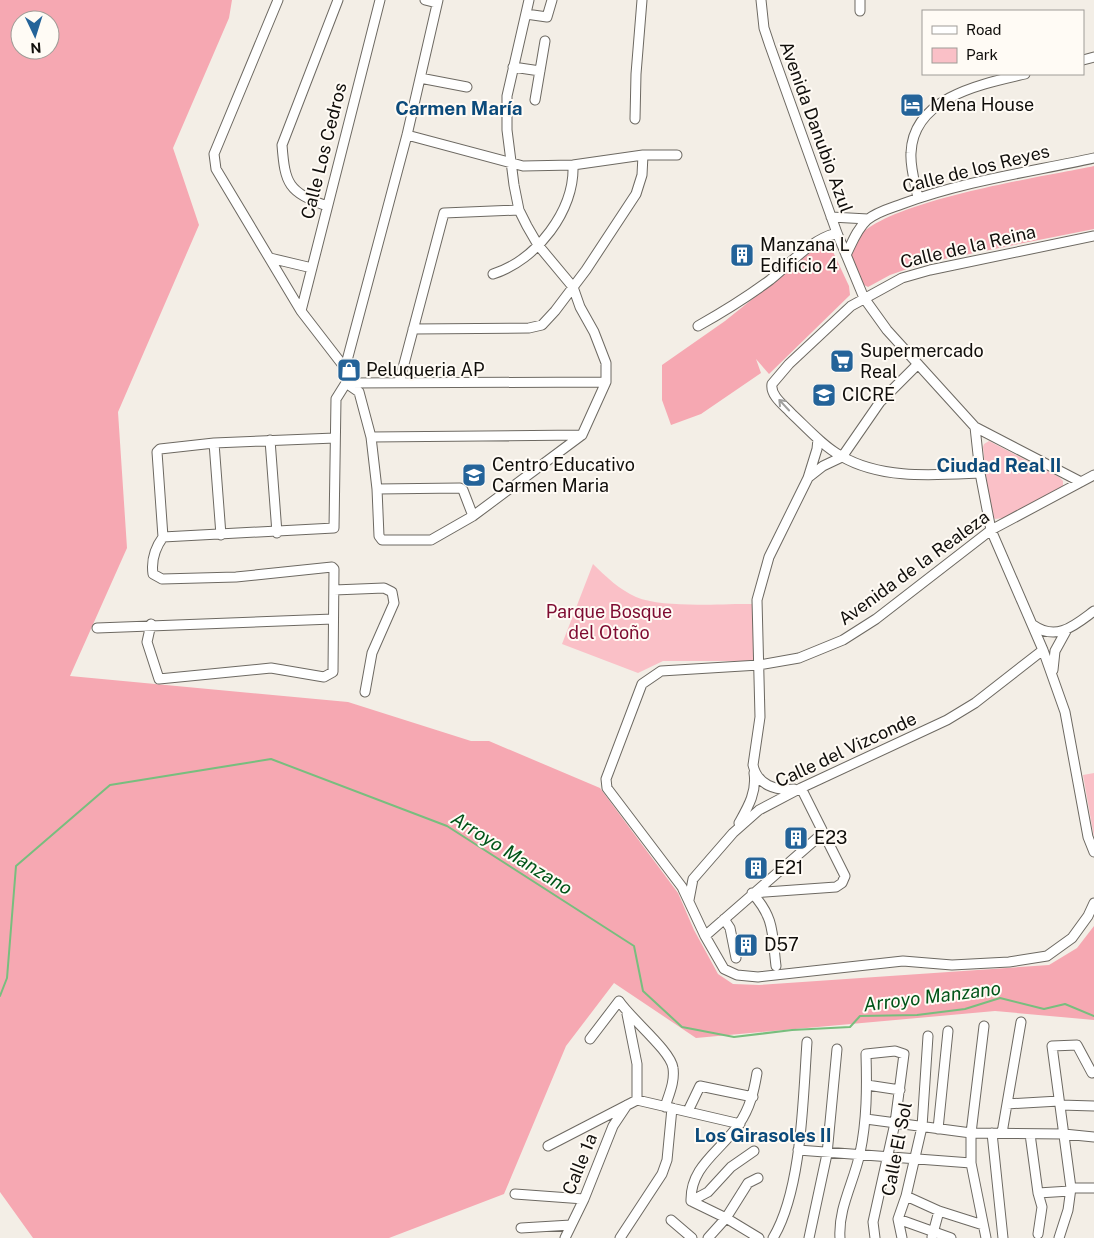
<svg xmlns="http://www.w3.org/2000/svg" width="1094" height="1238" viewBox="0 0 1094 1238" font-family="'Public Sans',sans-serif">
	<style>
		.green { fill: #fac0c7 }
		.forest { fill: #f6a8b2; fill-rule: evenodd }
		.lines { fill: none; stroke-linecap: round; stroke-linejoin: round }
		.stream { stroke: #78be7e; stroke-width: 2 }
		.minor-casing { stroke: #6d6962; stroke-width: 11 }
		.minor { stroke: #fff; stroke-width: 9 }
		.oneway { stroke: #9f9f9d }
		.labels { text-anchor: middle; stroke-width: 4; stroke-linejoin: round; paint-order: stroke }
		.poi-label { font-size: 18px; fill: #100e0b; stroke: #fffbf5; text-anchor: start }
		.street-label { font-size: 18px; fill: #100e0b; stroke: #fffbf5 }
		.park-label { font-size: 18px; fill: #7e0b31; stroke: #fffbf5 }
		.neighbourhood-label { font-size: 19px; font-weight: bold; fill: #0c4a7a; stroke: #fffbf5 }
		.water-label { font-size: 19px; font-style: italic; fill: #015418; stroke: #fffbf5 }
	</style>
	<rect width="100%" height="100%" fill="#f3eee6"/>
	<path class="green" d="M989,441L1059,477L1063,481V487L1003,518L995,519L990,512L983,447L984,444Z
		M593,564C605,576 620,590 636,597C665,609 723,603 755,604L753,661H663L638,673L562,644Z
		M1094,773V837L1083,775Z"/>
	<path class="forest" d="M0,0H232L229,18L173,148L199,225L118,412L127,548L70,676L348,702L471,741H489L600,788L678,893L694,930L718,974L733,984L759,985L1049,965L1077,948L1094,926V1020L995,1011L696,1038L614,983L566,1046L504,1194L389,1238H33L0,1192ZM20,20H50V50H20Z
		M1094,166V229L924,263L890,275L868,287L862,284C858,273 849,259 852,247C865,202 1050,176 1094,166Z
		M827,239L849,286L850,295L769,374L756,359L761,373L701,414L671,425L662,400V365L725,321Z"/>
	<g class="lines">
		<path class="stream" d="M0,996L7,978L16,866L110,785L271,759L447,826L634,946L643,991L682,1027L734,1037L792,1030L850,1027L860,1016L917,1015L965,1009L1000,998L1044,1009L1065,1004L1094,1016"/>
		<g class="minor-casing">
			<path id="minor" d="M278,0L214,154L216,169L301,311L345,368
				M425,0L437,3
				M761,0L764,28L770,46L837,233L864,298L887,330L975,427L1081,482
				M860,11V0
				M526,14L547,17L552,0
				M1083,60L1094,57
				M513,67L540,71
				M420,78L467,87
				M535,100L545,41
				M635,119L636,74L642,0
				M407,135L523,166L573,165L643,155H677
				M918,198C915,183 910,167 911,153C913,97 982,84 1025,74
				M327,206C288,192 285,184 282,145L338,0
				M831,217L868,219
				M846,255C852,243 857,229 867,220C876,212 891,208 902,204C964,181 1030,172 1094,158
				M270,258L312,268
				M493,274C537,260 575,210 573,165
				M301,311L380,0
				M698,326C723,312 747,297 770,280C790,264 811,239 837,233
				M413,329L529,328L542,325L555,311L586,270L636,194L642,175L643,155
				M346,383L359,392L371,437L377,489L379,536L382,540H431L473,516L582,435L606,382V363L594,332L580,307L573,287L538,245L527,226L519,210L514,185L507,130V96L529,0
				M346,383L345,368L407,135L438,0
				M347,383L606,382
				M399,383L444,213L519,210
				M975,427L980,473L991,530L1043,650L1065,712L1088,837L1094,852
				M371,437L582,435
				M270,440L277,533
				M214,443L221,535
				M980,473C935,475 882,480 841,456C823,446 808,429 792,414C785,406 770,396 772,384L789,364L851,306L902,278L930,270L1094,236
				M1094,475L991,530L876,619L843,640L799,658L759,665L661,671L642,684L606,779L607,788L682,887L705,936L724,969L737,975L758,977L903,961L952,965L1009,962L1047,956L1072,938L1088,916L1094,903
				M809,477L823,466L842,457L880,402L918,364
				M377,489L460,488L463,490L473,516
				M163,537L334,528L336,399L346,383
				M334,590L384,588L392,592L394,603L372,653L365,692
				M151,624L147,642L159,679L271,668L324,677L333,672L334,569L332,567L236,577L162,579L153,574C151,560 155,548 163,537L157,452L160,449L214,443L335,438
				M1033,625C1057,642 1075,625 1094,611
				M97,628L333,619
				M1053,670L1055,651L1066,631
				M794,789C776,791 757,785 753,765L760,717L757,600L769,557L808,478L817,449L818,439
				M739,823C748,807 757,792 754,773
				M752,893L836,887L842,883L845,876L801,788
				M752,893C775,918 772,934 776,966
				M689,900L693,879L733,833L759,810L801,788L947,720L975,703L1043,650
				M724,919L730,928L736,958
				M705,936L823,833
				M627,1014L637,1064V1100
				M984,1026L971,1133V1163L986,1238
				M590,1039L619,1001C631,1019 671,1051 673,1068C675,1082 669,1094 665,1107
				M867,1085L900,1090
				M1007,1104L1059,1101
				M1060,1105L1094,1106
				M688,1111L700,1086L753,1097
				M866,1119L971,1133L1064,1134L1094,1137
				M938,1129L948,1031
				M992,1133L1003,1238
				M1002,1133L1021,1022
				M1030,1134L1038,1193L1070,1191
				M548,1146L637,1100L740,1124
				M798,1150L971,1163
				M1071,1188H1094
				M515,1194L584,1199
				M906,1196L939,1211L983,1225
				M691,1201C690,1166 721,1151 739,1124C750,1108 754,1091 757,1073
				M691,1201L708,1192L731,1167L754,1151
				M691,1201L726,1218L759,1238
				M898,1219L951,1238
				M671,1220L692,1238
				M521,1228L571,1225
				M1038,1234L1042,1207L1038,1193
				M932,1237L939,1211
				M565,1238L584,1199L613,1126L627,1105
				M620,1238L662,1174L667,1160L672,1108
				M708,1238L726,1218L748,1183L758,1178
				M773,1238C802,1190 803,1098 807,1042
				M809,1238L827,1154L837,1049
				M840,1238C838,1208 854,1182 860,1153C867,1120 867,1087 866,1054L895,1051L904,1054L895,1123L873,1222L875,1238
				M902,1238L898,1219L906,1196L922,1127L928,1036
				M1059,1238L1068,1210L1071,1188L1052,1046L1077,1045L1092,1073"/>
		</g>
		<use href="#minor" class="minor"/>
	</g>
	<defs><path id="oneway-shaft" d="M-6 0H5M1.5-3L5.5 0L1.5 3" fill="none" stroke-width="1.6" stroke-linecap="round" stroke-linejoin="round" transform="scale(1.25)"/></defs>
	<use class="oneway" href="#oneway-shaft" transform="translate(784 405) rotate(-133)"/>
	<defs>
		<g id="hotel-square" transform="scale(1.25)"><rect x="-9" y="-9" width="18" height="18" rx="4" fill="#246399" stroke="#fffbf5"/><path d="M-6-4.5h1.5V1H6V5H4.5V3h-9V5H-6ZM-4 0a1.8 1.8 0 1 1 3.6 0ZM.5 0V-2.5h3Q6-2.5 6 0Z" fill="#fff"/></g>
		<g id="building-square" transform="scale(1.25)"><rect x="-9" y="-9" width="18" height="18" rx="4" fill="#246399" stroke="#fffbf5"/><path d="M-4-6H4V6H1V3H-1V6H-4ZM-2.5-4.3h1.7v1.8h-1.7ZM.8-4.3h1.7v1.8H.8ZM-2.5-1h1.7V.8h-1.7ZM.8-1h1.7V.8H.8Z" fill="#fff"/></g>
		<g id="supermarket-square" transform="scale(1.25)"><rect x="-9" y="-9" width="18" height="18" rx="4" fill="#246399" stroke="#fffbf5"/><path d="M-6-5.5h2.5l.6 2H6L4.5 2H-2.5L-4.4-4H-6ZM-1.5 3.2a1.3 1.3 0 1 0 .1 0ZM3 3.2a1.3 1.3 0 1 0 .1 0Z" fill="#fff"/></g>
		<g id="shop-square" transform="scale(1.25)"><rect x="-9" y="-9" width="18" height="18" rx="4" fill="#246399" stroke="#fffbf5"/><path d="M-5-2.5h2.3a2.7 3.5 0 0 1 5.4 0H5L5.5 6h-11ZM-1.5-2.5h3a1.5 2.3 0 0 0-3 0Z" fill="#fff"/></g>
		<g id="school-square" transform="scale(1.25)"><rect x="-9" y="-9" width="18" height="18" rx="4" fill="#246399" stroke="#fffbf5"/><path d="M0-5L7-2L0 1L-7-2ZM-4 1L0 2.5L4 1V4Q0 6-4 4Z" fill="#fff"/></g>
	</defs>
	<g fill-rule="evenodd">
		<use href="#hotel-square" x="912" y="105"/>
		<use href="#building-square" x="742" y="255"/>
		<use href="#supermarket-square" x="842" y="361"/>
		<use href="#shop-square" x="349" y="370"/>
		<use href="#school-square" x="824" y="395"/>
		<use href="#school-square" x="474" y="475"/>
		<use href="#building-square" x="796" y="838"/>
		<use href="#building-square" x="756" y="868"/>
		<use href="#building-square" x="746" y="945"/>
	</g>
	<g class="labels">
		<g class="poi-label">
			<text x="930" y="111">Mena House</text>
			<text x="760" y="251">Manzana L<tspan x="760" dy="21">Edificio 4</tspan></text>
			<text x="860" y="357">Supermercado<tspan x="860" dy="21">Real</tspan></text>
			<text x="366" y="376">Peluqueria AP</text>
			<text x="842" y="401">CICRE</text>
			<text x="492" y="471">Centro Educativo<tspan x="492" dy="21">Carmen Maria</tspan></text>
			<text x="814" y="844">E23</text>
			<text x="774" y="874">E21</text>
			<text x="764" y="951">D57</text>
		</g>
		<g class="street-label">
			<text transform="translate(816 127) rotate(70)" y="6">Avenida Danubio Azul</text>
			<text transform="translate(324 151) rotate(-76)" y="6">Calle Los Cedros</text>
			<text transform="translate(976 169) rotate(-14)" y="6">Calle de los Reyes</text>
			<text transform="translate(968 247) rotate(-13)" y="6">Calle de la Reina</text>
			<text transform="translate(914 568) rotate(-36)" y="6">Avenida de la Realeza</text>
			<text transform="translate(846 750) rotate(-25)" y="6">Calle del Vizconde</text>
			<text transform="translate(897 1149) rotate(-79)" y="6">Calle El Sol</text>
			<text transform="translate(580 1164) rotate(-68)" y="6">Calle 1a</text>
		</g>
		<g class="park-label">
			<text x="609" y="618">Parque Bosque<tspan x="609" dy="21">del Otoño</tspan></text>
		</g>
		<g class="neighbourhood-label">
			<text x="459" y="115">Carmen María</text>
			<text x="999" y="472">Ciudad Real II</text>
			<text x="763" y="1142">Los Girasoles II</text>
		</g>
		<g class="water-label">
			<text transform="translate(512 853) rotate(32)" y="7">Arroyo Manzano</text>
			<text transform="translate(932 996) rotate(-7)" y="7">Arroyo Manzano</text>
		</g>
	</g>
	<rect x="922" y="10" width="162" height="65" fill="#fffbf5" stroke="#9f9c97"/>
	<rect x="932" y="26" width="25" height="8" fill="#ffffff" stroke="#9f9c97"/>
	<text x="966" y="35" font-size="15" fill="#100e0b">Road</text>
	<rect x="932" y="48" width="25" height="15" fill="#fac0c7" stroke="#9f9c97"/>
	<text x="966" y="60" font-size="15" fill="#100e0b">Park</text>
	<g transform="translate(35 35) rotate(176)"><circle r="24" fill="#fffbf5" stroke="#9f9c97"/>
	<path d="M0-4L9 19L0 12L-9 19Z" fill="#246399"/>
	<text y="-8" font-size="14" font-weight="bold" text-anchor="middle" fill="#100e0b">N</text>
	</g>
</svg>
